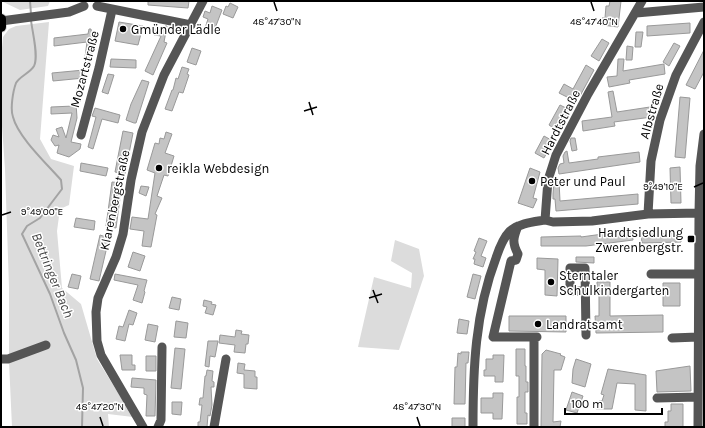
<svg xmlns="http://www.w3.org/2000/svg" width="705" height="428" viewBox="0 0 705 428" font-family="Karla,sans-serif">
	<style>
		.green { fill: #dcdcdc }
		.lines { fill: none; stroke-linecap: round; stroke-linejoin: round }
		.stream { stroke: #a3a3a3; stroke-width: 2 }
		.building { fill: #c4c4c4; stroke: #999 }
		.major-casing { stroke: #dbdbdb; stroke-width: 12 }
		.minor { stroke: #555; stroke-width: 9 }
		.major { stroke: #000; stroke-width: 10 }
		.ticks { fill: none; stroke: #000; stroke-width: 1.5 }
		.poi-dot { fill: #000; stroke: #fff; stroke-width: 1.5 }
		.labels { text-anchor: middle; stroke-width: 3; stroke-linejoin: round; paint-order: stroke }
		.poi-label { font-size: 13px; fill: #000; stroke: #fff; text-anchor: start }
		.street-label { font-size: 13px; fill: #000; stroke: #fff }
		.water-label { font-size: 14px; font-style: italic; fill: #444; stroke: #fff }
		.ticks-label { font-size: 10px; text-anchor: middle; fill: #000; stroke: #fff; stroke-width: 3; stroke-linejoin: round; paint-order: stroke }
	</style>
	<rect width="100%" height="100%" fill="#fff"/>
	<path class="green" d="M1,1H50L48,6L20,10Z
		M49,22L40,139L51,159L74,166L69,205L60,209L57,231L62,288L81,304L97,359L133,417L108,414L109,427H12L9,362V287L5,169L2,126L1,59L3,37L9,29L16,26Z
		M395,240L419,249L424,276L399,350L358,347L374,277L411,288L412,273L391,261Z"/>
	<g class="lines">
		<path class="stream" d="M30,1L31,14
			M31,20C32,31 39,56 34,66C30,73 20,76 16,83C13,91 10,109 13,117C18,137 47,164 61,180L62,189L40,218L27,226L22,234L50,294L64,333L76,360L83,388L82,427"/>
	</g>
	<path class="building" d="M148,1H189L188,8L148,5Z
		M610,1H621L618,27L602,25V18H605L606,6H609Z
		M230,3L238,7L233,18L223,14L226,6L228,7Z
		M212,6L222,10L214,31L205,28L208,19L203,17L205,11L210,13Z
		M119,22L143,26L138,45L115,41Z
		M690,23V33L647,36V26Z
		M165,26H167L164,42L167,43L153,75L145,71L161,36L154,35L155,29L163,31Z
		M89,29H91L93,46L90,66L84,65L87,42L54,46V38L88,34Z
		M636,32H643L641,47H635Z
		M602,39L609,43L599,61L591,56Z
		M674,43L680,46L669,66L663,62Z
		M627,46L633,47L632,60H626Z
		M192,48L201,51L196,65L187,62Z
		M704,50V72L695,89L686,85Z
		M111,59L136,60V68L110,67Z
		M618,59H624L623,71L664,64L665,74L629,80L630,83L609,87L607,77L617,76Z
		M586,65L594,70L580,96L576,94L573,100L559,93L564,84L573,89Z
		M182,67L189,69L187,74L189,75L183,93L179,92L172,111L165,109L172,90H173L176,78L178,79Z
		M84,70V78L53,81L52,73Z
		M108,74L114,75L108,94L102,92Z
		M142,80L149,82L136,123H134L126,120L131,104Z
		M78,85L84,86L80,102L74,101Z
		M613,91L617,112L650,107L652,117L614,122L615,126L583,131L582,121L612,117L608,92Z
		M680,97L690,98L685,158L675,157Z
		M75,103H76L77,118L71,142L81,144L80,149L69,157L57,153L59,145L55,146L51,140L53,135L59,137L56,129L62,127L66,138L72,113L51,114V107L74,106Z
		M560,105L570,110L558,131L549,125Z
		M95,108L120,115L118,123L102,119L93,149L88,147L96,117L92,116Z
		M123,131L133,133L125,174L115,172Z
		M166,132L172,134L165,153L174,156L168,176L164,175L157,196L162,198L155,214L157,215L151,247L142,246L144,231L130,229L132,217L148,219L155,173L147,170L155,143L159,144L160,138L164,139Z
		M544,136L553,141L544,158L535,153Z
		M571,138H575L577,150L572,151L570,141Z
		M567,151L569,163L598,159V157L639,152L640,162L559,174L558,168L560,164L564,163L563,156L565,152Z
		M81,163L108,168L106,176L80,171Z
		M680,167L681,203H671L670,168Z
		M530,168L540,172L533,198L537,199L533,208L518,203Z
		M554,181H559L560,201L638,194V204L556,211L555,199H553V194Z
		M112,182L122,183L116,228L106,226Z
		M141,186L149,187L146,196L139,193Z
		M76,218L95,221L94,230L74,227Z
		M632,230L633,240L586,246H541V237L581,236V237Z
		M681,233V242L642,243L641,234Z
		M100,235L109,238L99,281L90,279Z
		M479,238L487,241L481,256L486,258L483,267L474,264L475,259H473L476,252L474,251Z
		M133,252L145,256L140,271L128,267Z
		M576,257H594V263L576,262Z
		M537,258L558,259L557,296L545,295V270L537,269Z
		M72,274L81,276L78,289L68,287Z
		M115,274L147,280L144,291L145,292L142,303L133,300L138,285L114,280Z
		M473,274L481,276L475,299L467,297Z
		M597,282H610V316L663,315V332L596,333L595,316H599V290H597Z
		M663,283H680V306H663Z
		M172,297L181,299L179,310L169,308Z
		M204,300L212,302L211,304L216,305L213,315L205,313L207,307L203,306Z
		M129,310L137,313L133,325L129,324L125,341L116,339L119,326L123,327Z
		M509,316H566V332L509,331Z
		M459,319L469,321L467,334L457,333Z
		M176,321L188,323L186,338L174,337Z
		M148,324L158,326L155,342L145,340Z
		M236,330L242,331L241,334L249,335L248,344H246L245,353L234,352L235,345L219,343L220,335L235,337Z
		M208,341H218L215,357L210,356L209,367L205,366Z
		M175,348L185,349L181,389L171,388Z
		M516,349H525V366H526V382H528V392H525V413H527V424H517V397H519V376H516Z
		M546,350L561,354L560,355L565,357L561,370H554L553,422L561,421L560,427H541L542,354Z
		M461,352H469L468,363H466L465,404H454L455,367H457L458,353L461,354Z
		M120,355H132V365H135V370H122Z
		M493,355H504L503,382H495V376H484V370H486V359H493Z
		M146,356H156V371H146Z
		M576,359L591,364L585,387L572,383L573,369Z
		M238,363L245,364L244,370L255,371V377H257V389L244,388V374L237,373Z
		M690,366L691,391L657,392L656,371Z
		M608,369L646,375V411L635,410V384L617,383L612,409H596L599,401H602L604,395L601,394Z
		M207,370L213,371L212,381L214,382V387H211L212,405L210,416L208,415L207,427H198V422H200L202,405H199L200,398H203L205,376H206Z
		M132,378L156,380L155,416H146L147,395L144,394V388L131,387Z
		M572,392L583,396L577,413L566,410Z
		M493,393H503L502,419H493V413H481V398H493Z
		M172,402H182L181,415L172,414Z
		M671,404H683V427H665V422H668V411H671Z
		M452,418H465V427H452Z"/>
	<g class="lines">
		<g class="major-casing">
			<path id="major" d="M1,19V27"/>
		</g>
		<path class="minor" d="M97,6L191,25
			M636,13L704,7
			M1,21L69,12L84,6
			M81,135L99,68L112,10
			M648,214L651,161L660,120L676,75L704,22
			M545,220L553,222L592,221L648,214L699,213
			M518,226C513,238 512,243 518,254L516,260L511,261L493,337H537
			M651,274H699
			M585,291H570V268H585L586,335
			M534,337V427
			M672,338L698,337
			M1,359H8L46,345
			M657,398L698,397
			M143,427L101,355L97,341L96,312L98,298L116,257L123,234L131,180L142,132L164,75L203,1
			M158,427L161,420L162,347
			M214,427L226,359
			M473,427C473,369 475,313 496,258C499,249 503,238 510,231C520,223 533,222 545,220L548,180L556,155L588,94L642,1
			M698,427L699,213L700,166L704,134"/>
		<use href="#major" class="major"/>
	</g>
	<path class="ticks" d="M274,2L277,11M591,2L594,11M309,102L313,115M304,111L317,107M694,187L703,183M2,215L11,212M373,290L378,303M369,298L382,294M100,417L103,426M417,417L420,426"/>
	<g class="poi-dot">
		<circle cx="123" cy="29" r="4"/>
		<circle cx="159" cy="168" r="4"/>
		<circle cx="532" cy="181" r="4"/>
		<rect x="687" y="235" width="8" height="8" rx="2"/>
		<circle cx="551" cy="282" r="4"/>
		<circle cx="538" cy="324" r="4"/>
	</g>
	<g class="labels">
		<g class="poi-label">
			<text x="131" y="34">Gmünder Lädle</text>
			<text x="167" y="173">reikla Webdesign</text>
			<text x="540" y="186">Peter und Paul</text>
			<text x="683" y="237" text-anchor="end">Hardtsiedlung<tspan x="683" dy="15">Zwerenbergstr.</tspan></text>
			<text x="559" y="280">Sterntaler<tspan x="559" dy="15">Schulkindergarten</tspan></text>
			<text x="546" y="329">Landratsamt</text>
		</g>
		<g class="street-label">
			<text transform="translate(84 69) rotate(-75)" y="5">Mozartstraße</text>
			<text transform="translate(651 111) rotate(-74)" y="5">Albstraße</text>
			<text transform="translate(560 122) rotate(-63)" y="5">Hardtstraße</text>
			<text transform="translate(114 200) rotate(-78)" y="5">Klarenbergstraße</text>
		</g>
		<g class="water-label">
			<text transform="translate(53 275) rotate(68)" y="5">Bettringer Bach</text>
		</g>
	</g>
	<g class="ticks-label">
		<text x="277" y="25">48°47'30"N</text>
		<text x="594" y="25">48°47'40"N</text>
		<text x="663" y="190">9°49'10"E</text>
		<text x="42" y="215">9°49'00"E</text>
		<text x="100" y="410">48°47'20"N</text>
		<text x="417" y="410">48°47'30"N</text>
	</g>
	<rect width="705" height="428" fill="none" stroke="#000000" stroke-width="4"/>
	<path d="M565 408v6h97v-6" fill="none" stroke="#000000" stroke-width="2"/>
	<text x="571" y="408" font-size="12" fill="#000000" stroke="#ffffff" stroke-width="3" paint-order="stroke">100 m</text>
</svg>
